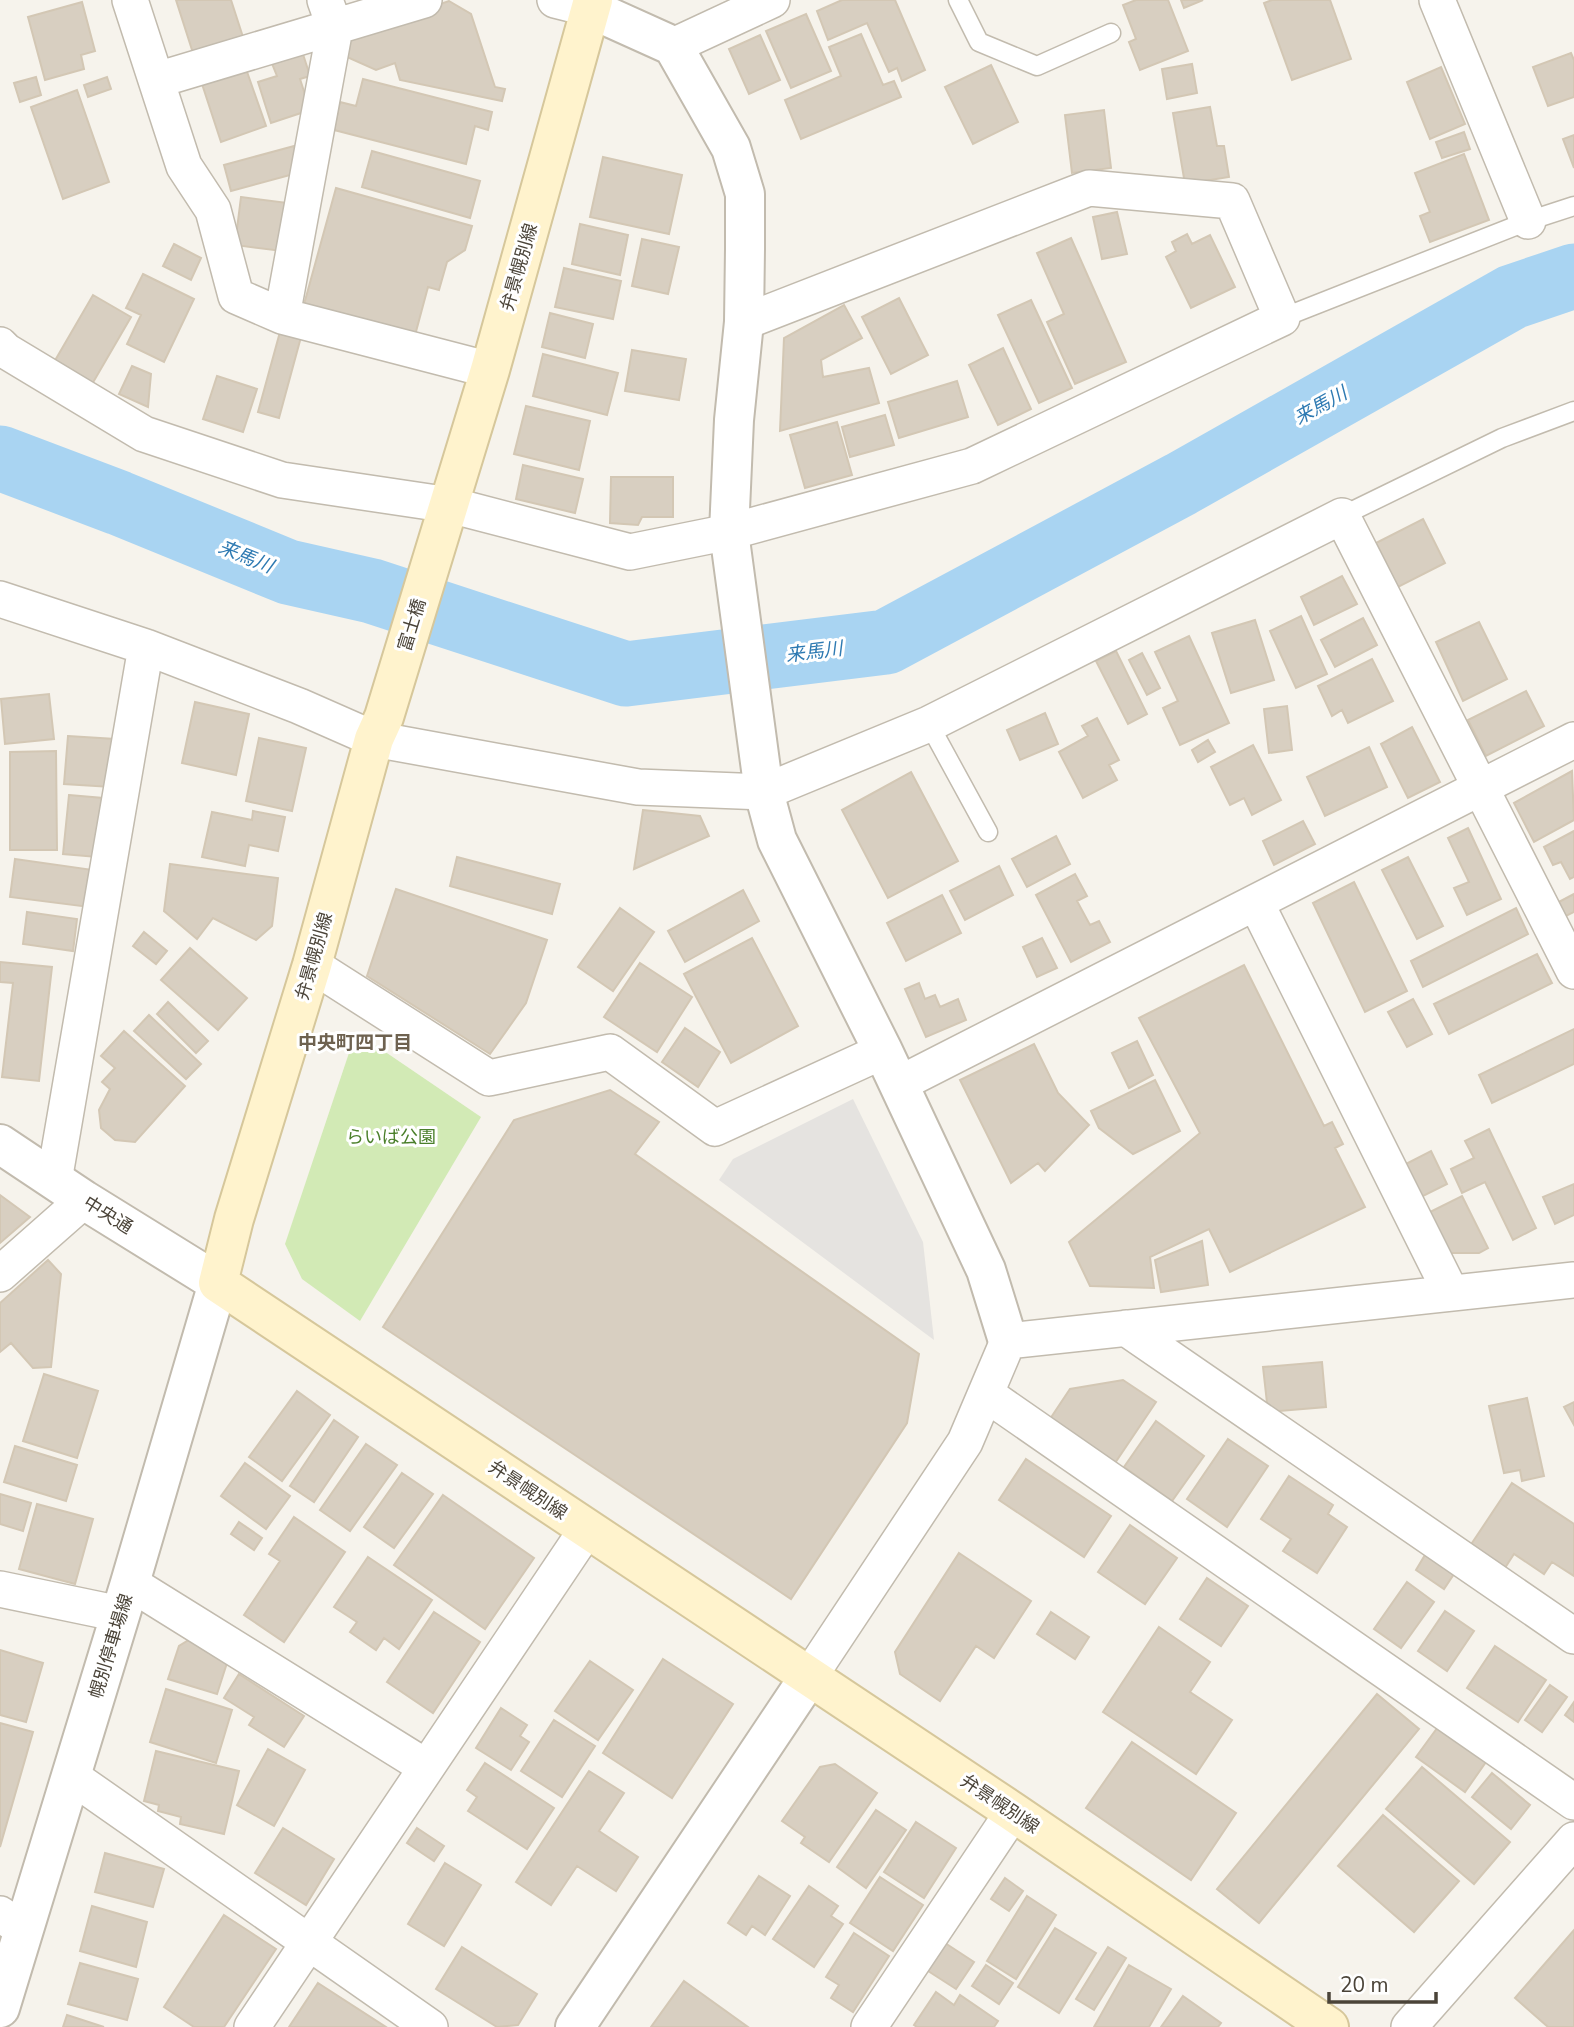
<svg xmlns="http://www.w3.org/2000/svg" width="1574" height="2027" viewBox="0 0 1574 2027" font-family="'Nunito Sans','Noto Sans JP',sans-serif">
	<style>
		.green { fill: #d2eab5 }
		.parking { fill: #e5e3e0 }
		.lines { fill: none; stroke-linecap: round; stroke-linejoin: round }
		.river { stroke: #a9d4f2; stroke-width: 65 }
		.building { fill: #d8cfc1; stroke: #d3c7b4; stroke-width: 2 }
		.service-casing { stroke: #c2bbae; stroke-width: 21 }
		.minor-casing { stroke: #c2bbae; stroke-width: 38 }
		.tertiary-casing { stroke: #c2bbae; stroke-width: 42 }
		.secondary-casing { stroke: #d6c79b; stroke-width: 42 }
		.service { stroke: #fff; stroke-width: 18 }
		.minor { stroke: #fff; stroke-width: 35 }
		.tertiary { stroke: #fff; stroke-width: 38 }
		.secondary { stroke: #fff3cd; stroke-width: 38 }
		.labels { text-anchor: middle; stroke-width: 6; stroke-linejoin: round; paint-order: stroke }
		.street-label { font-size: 18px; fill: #4b4439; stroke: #fff }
		.park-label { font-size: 18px; fill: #4a7f2a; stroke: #fff }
		.water-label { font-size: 19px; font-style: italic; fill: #2e7ab2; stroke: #fff }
		.neighbourhood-label { font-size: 19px; font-weight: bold; fill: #6e6250; stroke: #fff }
	</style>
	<rect width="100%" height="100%" fill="#f6f3ec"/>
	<path class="green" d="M356,1032L481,1117L360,1321L302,1279L285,1244Z"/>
	<path class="parking" d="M853,1099L923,1242L934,1340L719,1180L733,1159Z"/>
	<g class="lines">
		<path class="river" d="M0,458L119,503L288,572L372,591L626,674L886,642L1181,484L1512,297L1574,276"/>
	</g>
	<path class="building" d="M176,0H231L243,37L193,53Z
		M842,0H895L925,70L902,81L897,68L889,72L867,23L828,40L817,11Z
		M1136,0H1168L1188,51L1140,70L1129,42L1136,39L1123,5Z
		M1181,0H1203L1184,8Z
		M1272,0H1330L1351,59L1292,80L1264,3Z
		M449,1L471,14L495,87L505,89L502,101L400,80L395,63L376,70L347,57L340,39Z
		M82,2L95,51L81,55L84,69L45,80L28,17Z
		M806,14L831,71L791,88L766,31Z
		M861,34L883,85L894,81L901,97L801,139L785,100L841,76L829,47Z
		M760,35L780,80L749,94L729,49Z
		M302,51L310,76L300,79L310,110L271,123L258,82L277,76L271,61Z
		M1571,53L1574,60V97L1548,106L1533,67Z
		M1192,64L1197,93L1167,99L1162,69Z
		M991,65L1018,122L973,144L945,87Z
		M245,66L266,126L221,142L201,81Z
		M1441,67L1465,124L1430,139L1407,82Z
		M36,77L41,95L20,102L14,83Z
		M107,77L111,89L88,97L84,85Z
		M363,79L492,112L488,130L475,126L466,164L334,130L340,102L356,106Z
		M77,90L109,182L63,199L31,107Z
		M1210,107L1217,146H1224L1229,177L1185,184L1173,113Z
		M1104,110L1111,168L1072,173L1065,115Z
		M1464,132L1470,149L1442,158L1436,142Z
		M1574,135V168L1563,139Z
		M294,146L301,172L231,191L224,165Z
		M372,151L480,181L470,218L362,187Z
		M1464,154L1489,220L1430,242L1420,216L1430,212L1415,173Z
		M603,157L682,175L669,234L590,217Z
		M336,188L472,226L465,250L447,262L439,290L428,287L414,339L303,308Z
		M241,197L288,203L282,251L235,245Z
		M1117,212L1127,254L1102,259L1093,217Z
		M580,224L628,235L620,275L572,264Z
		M1187,234L1192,244L1210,235L1235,287L1191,308L1166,257L1176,251L1172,242Z
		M1071,238L1126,362L1075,384L1047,322L1064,314L1037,253Z
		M642,239L679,247L668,294L632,286Z
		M174,244L201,258L191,280L163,266Z
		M564,268L621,281L613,319L555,307Z
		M143,274L194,299L164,362L127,344L141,315L126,308Z
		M93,295L131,317L91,386L53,364Z
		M899,298L928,355L891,374L862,317Z
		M1031,300L1072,388L1039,403L998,315Z
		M844,305L862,338L821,360L823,377L869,368L879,403L780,431L784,338Z
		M550,313L593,324L585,358L542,347Z
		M280,332L301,337L279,418L258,412Z
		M1003,348L1031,409L998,425L969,365Z
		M632,350L686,359L679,400L625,391Z
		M543,354L618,373L607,415L533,396Z
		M132,366L151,374L148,407L119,394Z
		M217,376L257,389L243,432L203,419Z
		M957,381L968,417L899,438L888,402Z
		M526,406L590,421L579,470L514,454Z
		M885,415L894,445L850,457L842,427Z
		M837,422L852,475L805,488L790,435Z
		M523,465L583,479L575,513L516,499Z
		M611,477H673V517H642L638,525L610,523Z
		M1423,519L1445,563L1398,587L1376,543Z
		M1342,576L1357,604L1314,625L1301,597Z
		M1301,616L1327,674L1296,688L1270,631Z
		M1363,618L1377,645L1335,667L1321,640Z
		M1255,620L1274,680L1231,693L1212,633Z
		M1479,622L1507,679L1463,701L1436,642Z
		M1189,636L1229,723L1180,745L1163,708L1178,701L1155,652Z
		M1116,651L1147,714L1128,724L1096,661Z
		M1142,653L1160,688L1147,695L1129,660Z
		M1372,659L1393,701L1348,723L1342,710L1332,716L1318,686Z
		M1526,691L1544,726L1486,756L1468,720Z
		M49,694L54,739L5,744L1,699Z
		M195,702L249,714L236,775L182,763Z
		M1287,706L1292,750L1269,753L1264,709Z
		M1045,713L1058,744L1020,760L1007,730Z
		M1097,718L1119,760L1109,765L1117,780L1083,798L1059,752L1088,736L1082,726Z
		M1412,727L1440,782L1408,798L1381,744Z
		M68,736L115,739L111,787L64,784Z
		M259,738L306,748L292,811L246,801Z
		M1208,740L1215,752L1198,762L1192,750Z
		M1253,745L1281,800L1252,815L1244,798L1230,805L1211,767Z
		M1369,747L1387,787L1325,816L1307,777Z
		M56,751L57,850H10V752Z
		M1572,771L1574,820L1534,842L1514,803Z
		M911,772L958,861L888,898L842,810Z
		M69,795L103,798L97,857L63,854Z
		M643,810L700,816L709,836L634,869Z
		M253,811L285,817L278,851L249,845L245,866L202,857L212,812L252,820Z
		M1303,821L1315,844L1274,865L1263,841Z
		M1468,828L1501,899L1467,915L1454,888L1469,882L1448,838Z
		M1574,831V877L1570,879L1561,862L1553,865L1544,847Z
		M1056,836L1070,864L1027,887L1012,859Z
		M457,857L560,884L552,914L450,886Z
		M1408,857L1443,926L1417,939L1382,870Z
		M15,859L93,870L89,907L10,897Z
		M170,864L278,878L272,926L256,940L213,918L197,939L164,911Z
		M999,866L1013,895L965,920L950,891Z
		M1075,874L1087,896L1077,901L1090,925L1099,921L1110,942L1071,962L1036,895Z
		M1354,882L1407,991L1365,1012L1313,903Z
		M396,889L547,940L526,1003L490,1054L367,976Z
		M743,890L759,921L685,962L668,931Z
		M1574,894V912L1562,918L1555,904Z
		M942,895L961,933L906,961L887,923Z
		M620,908L654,932L613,991L578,967Z
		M1516,908L1528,934L1423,987L1411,961Z
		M27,912L77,919L73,951L23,944Z
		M144,932L167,951L156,964L133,946Z
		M752,938L798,1026L731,1063L684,974Z
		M1042,938L1057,968L1037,977L1023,947Z
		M190,948L247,998L218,1030L161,980Z
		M1537,954L1552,983L1449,1034L1434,1004Z
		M0,962L52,967L39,1081L2,1077L13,983L0,982Z
		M640,963L692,997L657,1052L604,1017Z
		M1244,965L1324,1126L1332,1122L1343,1144L1335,1148L1365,1207L1230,1272L1209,1229L1150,1257L1154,1288L1090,1286L1069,1242L1200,1133L1139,1018Z
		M919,983L925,999L935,995L940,1007L958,999L966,1020L926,1037L905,989Z
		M1413,999L1432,1034L1407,1047L1388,1012Z
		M168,1002L208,1041L196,1053L157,1014Z
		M149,1015L201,1064L186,1079L134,1031Z
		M685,1028L720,1052L698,1087L662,1062Z
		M1574,1029V1064L1492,1103L1479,1075Z
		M124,1031L185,1086L135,1142L115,1140L101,1128L99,1110L110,1089L102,1082L115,1068L101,1056Z
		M1137,1041L1153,1075L1129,1088L1112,1053Z
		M1034,1044L1058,1093L1089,1125L1045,1171L1038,1163L1011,1183L960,1080Z
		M1155,1080L1180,1131L1133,1154L1099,1128L1091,1111Z
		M610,1090L659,1122L635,1154L919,1354L907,1423L791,1599L383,1327L514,1120Z
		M1489,1129L1536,1228L1513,1240L1485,1182L1462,1193L1451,1169L1474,1158L1465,1141Z
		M1431,1151L1447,1184L1419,1198L1402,1166Z
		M1574,1184V1215L1555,1224L1543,1197Z
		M0,1195L30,1217L0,1243Z
		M1462,1196L1488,1248L1479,1253H1443L1424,1215Z
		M1202,1241L1208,1285L1161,1292L1155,1260Z
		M48,1260L61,1274L51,1367L33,1368L11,1343L0,1352V1303Z
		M1322,1362L1326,1407L1268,1412L1263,1367Z
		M44,1374L98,1391L77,1458L23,1441Z
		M1123,1380L1156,1402L1113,1466L1048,1422L1070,1389Z
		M297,1391L330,1415L282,1481L249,1457Z
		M1527,1398L1544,1476L1522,1481L1520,1470L1504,1473L1489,1406Z
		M1574,1402V1425L1564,1407Z
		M334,1420L358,1437L314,1502L290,1486Z
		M1156,1421L1204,1456L1172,1501L1124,1467Z
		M1228,1439L1268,1466L1227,1527L1187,1499Z
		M366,1444L397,1465L350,1531L320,1510Z
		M15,1446L77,1465L66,1501L4,1482Z
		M1026,1459L1111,1516L1084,1557L999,1500Z
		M245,1463L290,1496L266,1529L221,1496Z
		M402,1473L433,1494L394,1548L364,1527Z
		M1289,1476L1333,1505L1328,1514L1347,1527L1317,1573L1283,1551L1291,1539L1261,1519Z
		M1512,1483L1574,1524V1576L1552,1562L1544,1574L1514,1554L1505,1568L1470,1546Z
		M0,1494L31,1503L23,1531L0,1524Z
		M443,1495L534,1558L485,1629L394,1565Z
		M37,1504L93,1519L75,1584L19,1569Z
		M294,1517L345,1552L284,1642L244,1615L280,1561L269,1554Z
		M239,1522L262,1538L254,1550L231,1534Z
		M1130,1525L1177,1558L1145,1604L1098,1572Z
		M959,1553L1031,1601L994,1658L976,1646L940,1701L900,1674L895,1652Z
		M1425,1555L1454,1574L1444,1589L1416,1570Z
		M368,1557L432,1600L399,1649L384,1638L376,1650L350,1632L357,1622L334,1607Z
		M1207,1578L1248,1606L1221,1646L1180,1619Z
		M1407,1582L1434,1602L1401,1648L1374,1629Z
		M1445,1611L1474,1631L1447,1671L1418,1651Z
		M434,1612L480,1642L433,1713L387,1682Z
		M1051,1612L1089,1637L1075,1659L1037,1634Z
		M1159,1627L1210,1662L1190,1692L1232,1720L1196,1774L1103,1712Z
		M192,1638L227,1663L217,1694L168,1679L179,1646Z
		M1495,1646L1546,1680L1518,1722L1467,1688Z
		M0,1650L43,1663L26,1722L0,1715Z
		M663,1659L733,1704L672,1798L603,1753Z
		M590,1661L633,1690L598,1740L555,1711Z
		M239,1674L304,1716L284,1747L249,1725L254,1717L224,1698Z
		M1550,1685L1567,1697L1542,1732L1525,1720Z
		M166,1689L232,1710L216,1763L150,1742Z
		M1377,1694L1419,1729L1259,1923L1217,1889Z
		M1574,1702V1722L1565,1715Z
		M501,1708L527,1725L520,1736L529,1742L511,1770L476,1748Z
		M554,1720L595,1746L562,1797L521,1771Z
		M0,1723L33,1732L0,1847Z
		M1438,1727L1486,1762L1465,1792L1416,1757Z
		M1132,1742L1236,1813L1191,1880L1086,1808Z
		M268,1749L305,1770L274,1826L237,1805Z
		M156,1751L239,1771L224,1834L180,1824L181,1817L158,1811L159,1805L144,1801Z
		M485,1763L554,1808L527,1849L468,1811L477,1797L467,1790Z
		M835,1764L877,1793L829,1862L801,1843L805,1837L782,1821L820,1767Z
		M1422,1767L1510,1842L1474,1884L1386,1809Z
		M589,1771L624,1793L599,1831L638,1857L616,1891L577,1866L551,1905L516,1882Z
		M1492,1773L1530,1805L1511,1829L1472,1797Z
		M876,1810L906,1830L866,1888L837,1867Z
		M1383,1815L1459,1881L1414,1932L1338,1866Z
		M916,1822L956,1848L924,1898L884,1872Z
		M283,1828L334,1859L306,1905L255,1873Z
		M417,1828L444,1846L434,1861L407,1843Z
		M105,1853L164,1869L153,1907L95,1892Z
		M445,1863L481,1885L444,1946L408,1924Z
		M759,1876L790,1896L765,1935L752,1926L746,1935L728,1923Z
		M880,1877L923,1905L893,1951L850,1923Z
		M1005,1878L1023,1891L1009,1911L991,1899Z
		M809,1886L838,1906L831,1916L843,1924L814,1967L773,1939Z
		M1027,1896L1056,1915L1016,1979L987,1961Z
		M92,1906L147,1922L136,1967L80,1951Z
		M224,1915L276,1949L224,2027H194L164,2007Z
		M1055,1928L1096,1953L1059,2013L1018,1987Z
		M1574,1930V2027H1548L1515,1998Z
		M854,1933L889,1956L853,2012L831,1998L839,1985L826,1977Z
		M942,1941L974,1962L956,1989L925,1969Z
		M462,1947L537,1994L518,2025L497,2027L436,1989Z
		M1108,1947L1126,1958L1094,2010L1076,1999Z
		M80,1963L138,1979L127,2020L68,2004Z
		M986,1965L1013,1983L999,2004L972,1986Z
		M1129,1965L1171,1989L1149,2027H1094Z
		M684,1981L748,2027H651Z
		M318,1983L386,2027H289Z
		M936,1992L954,2005L960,1995L998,2021L994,2027H917L914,2025Z
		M1183,1996L1221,2023L1218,2027H1161Z
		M67,2015L104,2027H63Z"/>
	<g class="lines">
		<g class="service-casing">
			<path id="service" d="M958,0L979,42L1037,66L1111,33
				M1282,318L1528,221L1574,206
				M1342,516L1502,438L1574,411
				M929,724L988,832"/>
		</g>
		<g class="minor-casing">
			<path id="minor" d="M130,0L184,166L213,210L236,296L282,316L490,370
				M555,0L591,9
				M1437,0L1528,221
				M673,46L772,0
				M157,80L424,0
				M282,316L335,28L325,0
				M0,345L6,351L144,434L282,480L450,505L630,552L729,532L972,466L1282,318L1232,201L1089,188L744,322
				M0,599L146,647L299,706L374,739L638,787L764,792L929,724L1342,516L1574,971
				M1256,903L1451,1293
				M312,965L489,1078L610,1052L715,1128L883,1051
				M899,1084L1574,740
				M54,1181L146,647
				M0,1274L84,1200
				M1126,1328L1574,1636
				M986,1394L1574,1802
				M130,1583L426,1767
				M0,1589L120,1614
				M809,1677L965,1442L1008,1341L1574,1280
				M71,1776L430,2027
				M0,1914L24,1930
				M252,2027L587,1529
				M869,2027L1013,1812
				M1409,2027L1574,1840"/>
		</g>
		<g class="tertiary-casing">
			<path id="tertiary" d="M591,9L673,46L731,148L745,194V249L744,322L734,420L729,532L764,792L777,840L883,1051L986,1270L1008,1341
				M0,1144L84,1200L218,1283L130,1583L0,2008
				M575,2027L809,1677"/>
		</g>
		<g class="secondary-casing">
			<path id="secondary" d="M593,0L490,370L384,717L374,739L312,965L234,1219L218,1283L1013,1812L1329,2027"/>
		</g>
		<use href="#service" class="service"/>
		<use href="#minor" class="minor"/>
		<use href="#tertiary" class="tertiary"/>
		<use href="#secondary" class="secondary"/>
	</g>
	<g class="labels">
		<g class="street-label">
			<text transform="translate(519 267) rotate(-74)" y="6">弁景幌別線</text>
			<text transform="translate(412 625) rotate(-73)" y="6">富士橋</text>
			<text transform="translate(314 956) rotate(-74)" y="6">弁景幌別線</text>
			<text transform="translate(108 1215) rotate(32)" y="6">中央通</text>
			<text transform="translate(528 1490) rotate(34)" y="6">弁景幌別線</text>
			<text transform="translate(111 1646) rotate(-73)" y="6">幌別停車場線</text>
			<text transform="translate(1000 1804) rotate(34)" y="6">弁景幌別線</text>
		</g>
		<g class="park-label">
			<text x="391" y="1143">らいば公園</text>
		</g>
		<g class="water-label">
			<text transform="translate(1320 405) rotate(-29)" y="7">来馬川</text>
			<text transform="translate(246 556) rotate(22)" y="7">来馬川</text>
			<text transform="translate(814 651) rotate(-7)" y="7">来馬川</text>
		</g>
		<g class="neighbourhood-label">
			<text x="355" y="1049">中央町四丁目</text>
		</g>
	</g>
	<path d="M1329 1992v10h107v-10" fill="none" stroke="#4b4439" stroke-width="3.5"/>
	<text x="1340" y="1992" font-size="21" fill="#4b4439" stroke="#ffffff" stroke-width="5" paint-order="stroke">20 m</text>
</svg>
